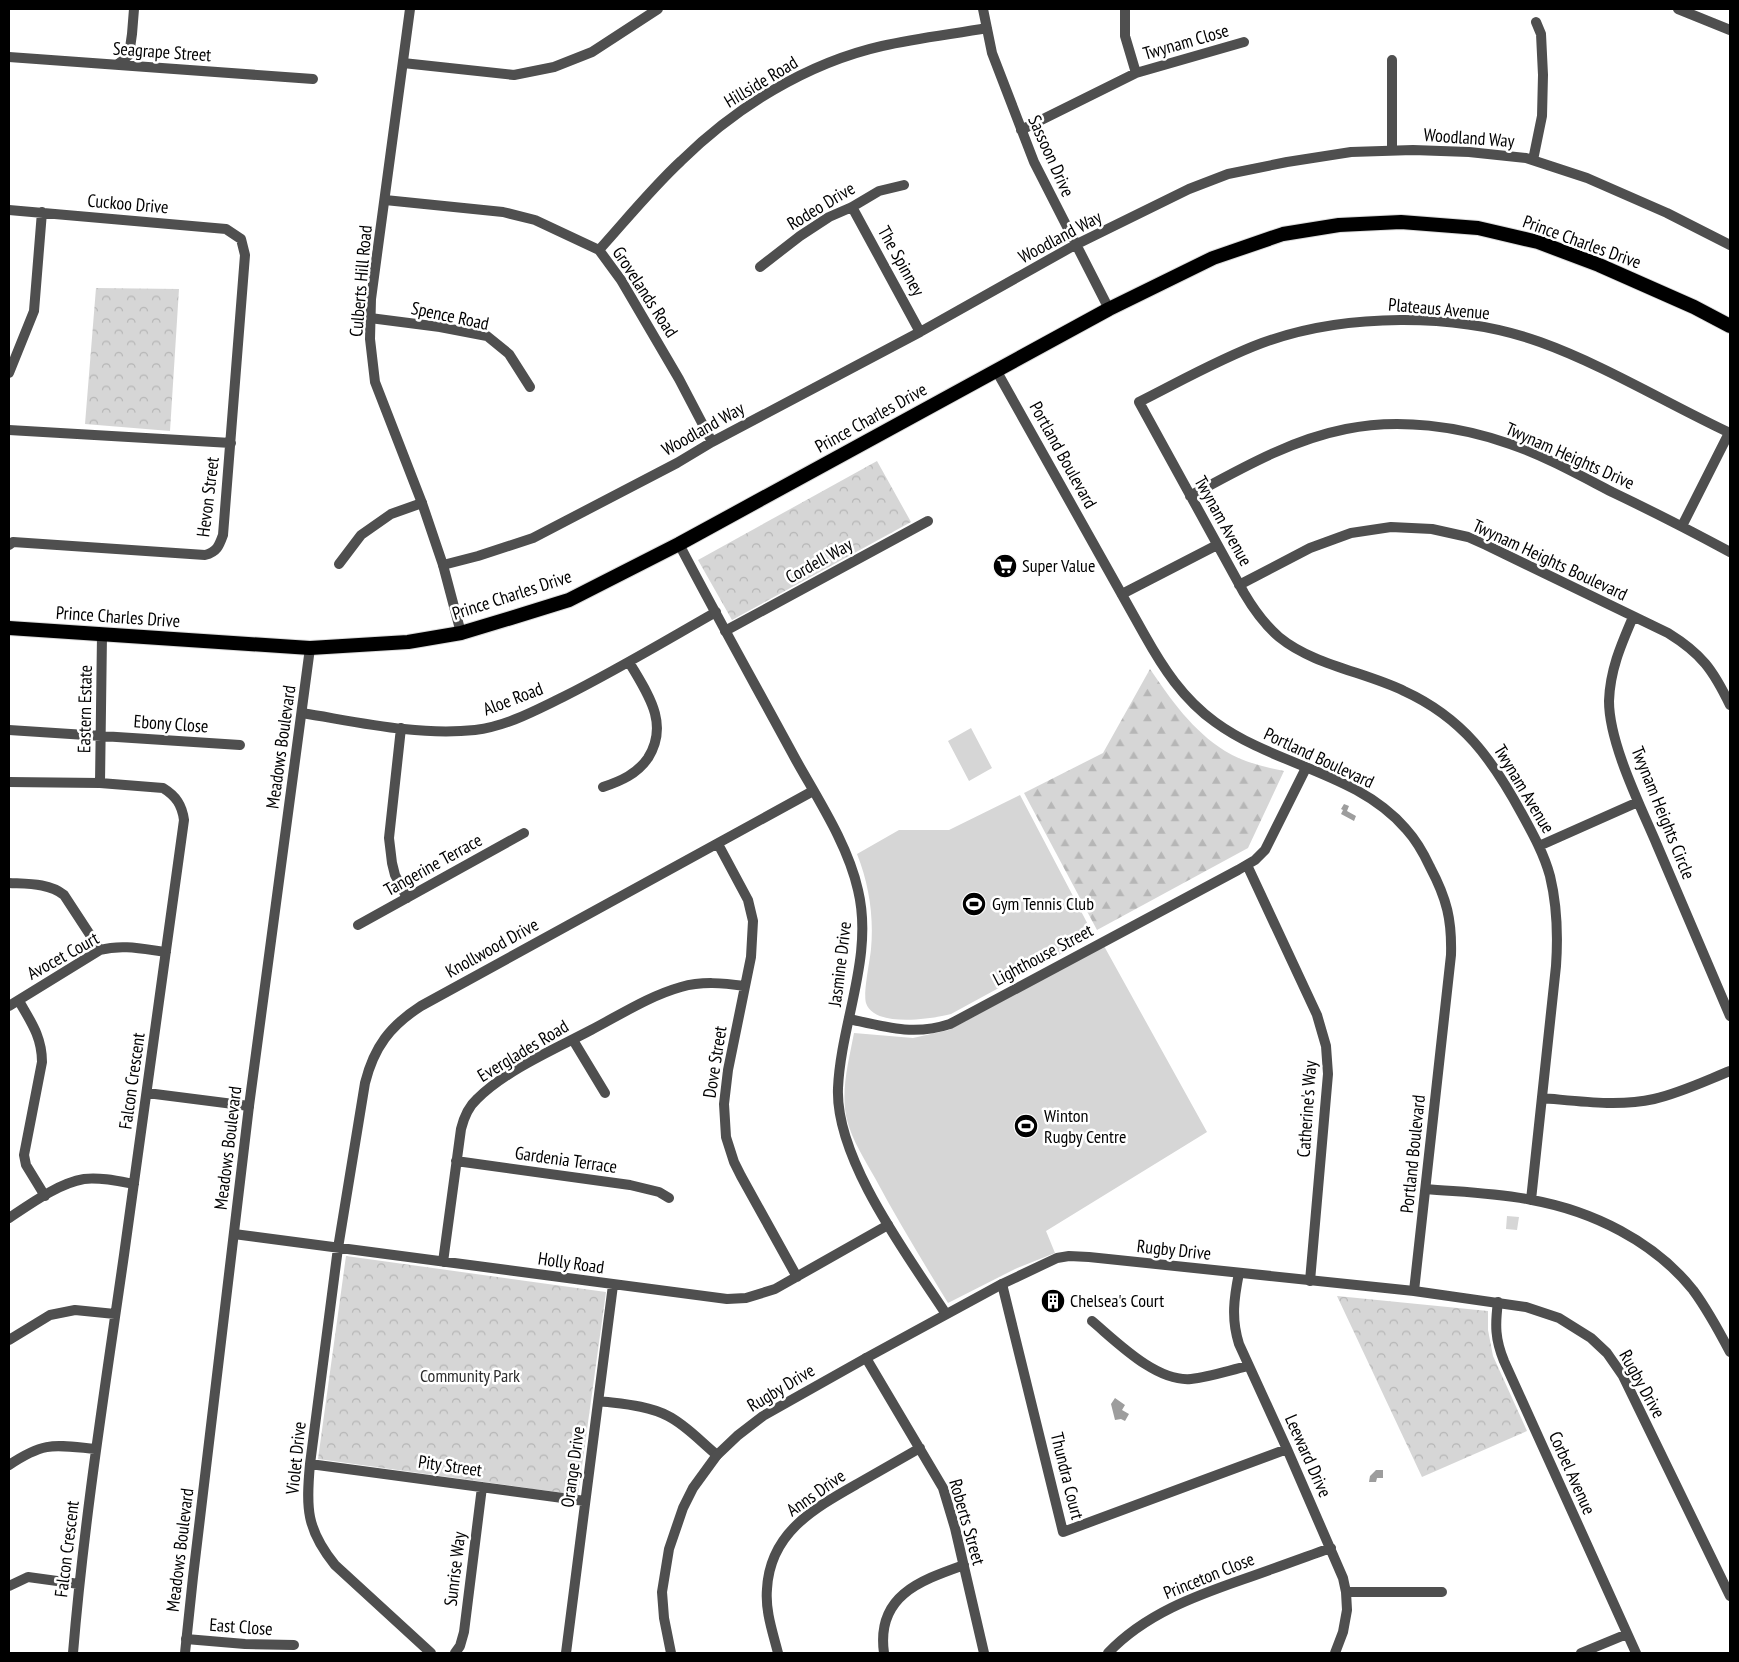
<svg xmlns="http://www.w3.org/2000/svg" width="1739" height="1662" viewBox="0 0 1739 1662" font-family="'PT Sans Narrow',sans-serif">
	<style>
		.forest { fill: url(#forest-firs) }
		.park { fill: url(#park-crowns) }
		.pitch { fill: #d6d6d6 }
		.water { fill: #9d9d9d }
		.lines { fill: none; stroke-linecap: round; stroke-linejoin: round }
		.trunk-casing { stroke: #dbdbdb; stroke-width: 16 }
		.minor { stroke: #4f4f4f; stroke-width: 10 }
		.tertiary { stroke: #4f4f4f; stroke-width: 10 }
		.trunk { stroke: #000; stroke-width: 14 }
		.labels { text-anchor: middle; stroke-width: 5; stroke-linejoin: round; paint-order: stroke }
		.street-label { font-size: 18px; fill: #000; stroke: #fff }
		.poi-label { font-size: 18px; fill: #000; stroke: #fff; text-anchor: start }
		.park-label { font-size: 18px; fill: #2d2d2d; stroke: #fff }
	</style>
	<defs>
		<pattern id="forest-firs" width="22" height="20" patternUnits="userSpaceOnUse" patternTransform="scale(1.25)"><rect width="22" height="20" fill="#d6d6d6"/><path d="M5 1l3.5 6h-7zM16 11l3.5 6h-7z" fill="#b6b6b6"/></pattern>
		<pattern id="park-crowns" width="20" height="18" patternUnits="userSpaceOnUse" patternTransform="scale(1.25)"><rect width="20" height="18" fill="#d6d6d6"/><path d="M2 6a3 3 0 1 1 6 0M12 15a3 3 0 1 1 6 0" fill="none" stroke="#b6b6b6"/></pattern>
	</defs>
	<rect width="100%" height="100%" fill="#fff"/>
	<path class="forest" d="M1150,669C1171,700 1193,731 1225,751C1243,762 1264,767 1284,771L1248,848L1097,930L1024,793L1103,753Z"/>
	<path class="park" d="M96,288L179,289L170,431L85,424Z
		M877,461L911,522L732,620L698,560Z
		M346,1256L606,1292L578,1495L318,1459Z
		M1337,1296L1488,1311V1330L1493,1356L1527,1431L1422,1477Z"/>
	<path class="pitch" d="M971,728L992,768L969,781L948,741Z
		M1020,795L1094,936L951,1014C932,1019 874,1028 866,1003C863,992 870,961 871,949C874,917 869,884 857,854L899,830H949Z
		M1104,946L1207,1132L1046,1231L1055,1253L1015,1269L948,1303C923,1262 898,1221 875,1178C865,1160 852,1140 847,1120C840,1092 849,1060 854,1033L913,1038L949,1030Z
		M1507,1216L1519,1217L1517,1230L1506,1229Z"/>
	<path class="water" d="M1344,804L1349,806L1347,811L1356,816L1354,821L1341,814L1343,810L1341,809Z
		M1115,1398L1125,1405L1122,1410L1129,1414L1125,1421L1121,1419L1115,1420L1111,1404Z
		M1376,1470H1383V1478H1377L1376,1482H1369L1370,1476Z"/>
	<g class="lines">
		<g class="trunk-casing">
			<path id="trunk" d="M9,628L310,648L408,642L461,633L511,618L569,600L679,544L1109,309L1213,258L1283,234L1339,225L1401,222L1478,228L1538,242L1599,265L1694,307L1730,326"/>
		</g>
		<path class="minor" d="M983,9L992,53L1034,162L1109,309
			M1125,9V36L1136,73
			M1678,9L1730,30
			M9,57L313,79
			M1392,60V151
			M403,63L514,75L554,67L592,52L658,9
			M117,65L129,55L132,34L134,9
			M1021,130L1136,73L1244,42
			M1533,160L1542,116L1543,75L1541,34L1536,22
			M385,200L503,212L535,220L599,250L621,280L679,379L712,442
			M852,207L920,332
			M9,210L226,229L241,239L245,255L223,535C219,546 217,552 205,555L13,542L9,545
			M599,250C626,220 652,188 681,161C736,107 807,63 882,46C917,38 953,34 987,28
			M760,267L800,236L829,217L852,207L879,191L904,185
			M370,318L440,327L487,336L509,354L530,387
			M9,373L34,311L42,212
			M9,430L231,443
			M1190,496C1240,469 1290,440 1346,429C1399,418 1459,426 1510,444C1545,456 1579,475 1612,492C1652,511 1691,531 1730,552
			M1682,526L1729,433
			M339,564L361,535L391,514L422,503
			M443,565L478,556L533,538L677,463L712,442L920,332L1075,245L1189,189L1228,174L1287,162L1351,152L1413,150L1469,152L1526,158L1587,178L1667,213L1730,245
			M1239,585L1310,548L1351,533L1391,527L1432,529L1468,537L1486,545L1668,633C1702,654 1713,670 1730,705
			M1122,594L1217,545
			M1633,617C1621,645 1610,670 1609,701C1609,743 1640,805 1657,845C1681,902 1706,959 1730,1016
			M725,631L928,521
			M302,713C358,722 417,736 475,730C507,726 534,711 563,697C615,671 665,641 716,612
			M401,728L389,838L392,863L395,875L407,898
			M9,730L240,745
			M9,782L100,783L163,788C176,796 182,805 184,820C165,965 145,1110 124,1255C105,1388 84,1520 73,1653
			M100,783L102,635
			M603,787C621,781 637,774 648,758C670,723 647,693 629,662
			M718,844L748,900L753,921L751,957L728,1070L724,1104L726,1137L734,1162L741,1176L797,1277
			M1539,846L1638,802
			M1247,865L1317,1015L1326,1046L1328,1074L1310,1281
			M9,883C28,884 49,883 64,895L100,950
			M358,925L524,833
			M19,1001C31,1022 42,1037 42,1062L24,1155L26,1165L45,1196
			M9,1006L100,950C122,944 143,949 166,952
			M849,1019C885,1027 914,1036 950,1024L1238,870L1255,860L1265,850L1306,768
			M573,1040L605,1093
			M147,1093L249,1106
			M1542,1098C1578,1101 1618,1107 1654,1099C1680,1093 1705,1081 1730,1071
			M456,1161L630,1185L659,1192L669,1198
			M1426,1189C1461,1192 1497,1193 1532,1200C1592,1211 1654,1241 1693,1290C1707,1309 1719,1331 1730,1352
			M1531,1200L1556,966C1558,937 1557,905 1550,876C1544,854 1533,834 1522,814C1492,759 1463,718 1404,691C1365,672 1313,665 1279,637C1265,625 1254,610 1244,593L1139,402C1179,382 1219,359 1262,343C1344,313 1457,312 1540,342C1604,365 1668,404 1730,433
			M9,1218C30,1204 59,1183 84,1179C100,1177 118,1181 134,1184
			M234,1234L727,1299L746,1298L775,1289L888,1225
			M443,1262L461,1129C464,1117 468,1107 477,1099C506,1070 555,1049 591,1030C620,1015 649,996 681,987C702,981 723,983 745,986
			M1239,1273C1234,1298 1231,1319 1239,1344L1287,1449L1343,1578L1346,1592L1347,1610L1343,1632L1335,1653
			M1002,1284L1063,1532L1287,1449
			M1498,1302C1495,1325 1495,1339 1504,1361L1636,1653
			M1092,1321C1117,1342 1156,1382 1191,1379C1210,1377 1230,1370 1248,1366
			M9,1340L50,1315L75,1310L115,1314
			M866,1358L943,1488L955,1528L984,1653
			M599,1401C621,1404 647,1405 668,1416C686,1425 701,1442 717,1455
			M310,1464L585,1501
			M9,1465C45,1441 54,1445 95,1449
			M9,1586L28,1577L79,1584
			M1346,1592H1442
			M186,1639L245,1644L294,1645
			M431,1653L335,1565C306,1529 306,1508 310,1464L338,1248L365,1083C374,1047 390,1026 421,1006L813,791
			M455,1653L460,1646L464,1632L482,1487
			M566,1653L613,1285
			M778,1653C773,1633 765,1611 767,1589C770,1533 813,1509 857,1484C878,1472 899,1460 920,1448
			M884,1653C876,1596 919,1581 964,1565
			M1108,1653C1145,1614 1195,1596 1244,1579C1273,1569 1302,1558 1331,1548
			M1581,1653L1627,1634"/>
		<path class="tertiary" d="M410,9L371,299L370,339L375,382L422,503L443,565L461,633
			M996,370L1144,634C1163,668 1183,699 1215,722C1275,766 1357,772 1406,829C1416,840 1424,854 1430,867C1447,899 1452,920 1451,955L1414,1291
			M679,544C717,617 757,688 796,760C819,801 848,845 858,890C874,956 841,1022 838,1088C835,1159 908,1256 946,1314
			M185,1653L193,1577L249,1106L310,648
			M671,1653L664,1618L662,1592L669,1549L683,1508L693,1488L717,1455L737,1436L763,1416L866,1358L1002,1284L1057,1258L1069,1256L1089,1257L1414,1291L1526,1307L1559,1318L1591,1338L1607,1353L1623,1376L1730,1596"/>
		<use href="#trunk" class="trunk"/>
	</g>
	<defs>
		<g id="supermarket-disc" transform="scale(1.25)"><circle r="9.5" fill="#000" stroke="#fff"/><path d="M-6-5.5h2.5l.6 2H6L4.5 2H-2.5L-4.4-4H-6ZM-1.5 3.2a1.3 1.3 0 1 0 .1 0ZM3 3.2a1.3 1.3 0 1 0 .1 0Z" fill="#fff"/></g>
		<g id="stadium-disc" transform="scale(1.25)"><circle r="9.5" fill="#000" stroke="#fff"/><path d="M0-5a6.5 5 0 1 0 0 10a6.5 5 0 1 0 0-10ZM-3.5-1.8h7v3.6h-7Z" fill="#fff"/></g>
		<g id="building-disc" transform="scale(1.25)"><circle r="9.5" fill="#000" stroke="#fff"/><path d="M-4-6H4V6H1V3H-1V6H-4ZM-2.5-4.3h1.7v1.8h-1.7ZM.8-4.3h1.7v1.8H.8ZM-2.5-1h1.7V.8h-1.7ZM.8-1h1.7V.8H.8Z" fill="#fff"/></g>
	</defs>
	<g fill-rule="evenodd">
		<use href="#supermarket-disc" x="1005" y="566"/>
		<use href="#stadium-disc" x="974" y="904"/>
		<use href="#stadium-disc" x="1026" y="1126"/>
		<use href="#building-disc" x="1053" y="1301"/>
	</g>
	<g class="labels">
		<g class="street-label">
			<text transform="translate(1186 42) rotate(-16)" y="6">Twynam Close</text>
			<text transform="translate(162 52) rotate(4)" y="6">Seagrape Street</text>
			<text transform="translate(761 82) rotate(-31)" y="6">Hillside Road</text>
			<text transform="translate(1469 138) rotate(4)" y="6">Woodland Way</text>
			<text transform="translate(1051 156) rotate(66)" y="6">Sassoon Drive</text>
			<text transform="translate(128 204) rotate(5)" y="6">Cuckoo Drive</text>
			<text transform="translate(821 206) rotate(-31)" y="6">Rodeo Drive</text>
			<text transform="translate(1060 237) rotate(-28)" y="6">Woodland Way</text>
			<text transform="translate(1582 242) rotate(20)" y="6">Prince Charles Drive</text>
			<text transform="translate(901 261) rotate(61)" y="6">The Spinney</text>
			<text transform="translate(361 281) rotate(-85)" y="6">Culberts Hill Road</text>
			<text transform="translate(645 292) rotate(57)" y="6">Grovelands Road</text>
			<text transform="translate(1439 309) rotate(5)" y="6">Plateaus Avenue</text>
			<text transform="translate(450 316) rotate(12)" y="6">Spence Road</text>
			<text transform="translate(871 418) rotate(-29)" y="6">Prince Charles Drive</text>
			<text transform="translate(703 429) rotate(-29)" y="6">Woodland Way</text>
			<text transform="translate(1063 455) rotate(61)" y="6">Portland Boulevard</text>
			<text transform="translate(1570 456) rotate(24)" y="6">Twynam Heights Drive</text>
			<text transform="translate(208 497) rotate(-83)" y="6">Hevon Street</text>
			<text transform="translate(1223 521) rotate(61)" y="6">Twynam Avenue</text>
			<text transform="translate(1550 560) rotate(25)" y="6">Twynam Heights Boulevard</text>
			<text transform="translate(819 561) rotate(-29)" y="6">Cordell Way</text>
			<text transform="translate(512 595) rotate(-18)" y="6">Prince Charles Drive</text>
			<text transform="translate(118 617) rotate(4)" y="6">Prince Charles Drive</text>
			<text transform="translate(513 699) rotate(-21)" y="6">Aloe Road</text>
			<text transform="translate(85 709) rotate(-89)" y="6">Eastern Estate</text>
			<text transform="translate(171 724) rotate(4)" y="6">Ebony Close</text>
			<text transform="translate(281 747) rotate(-82)" y="6">Meadows Boulevard</text>
			<text transform="translate(1319 758) rotate(25)" y="6">Portland Boulevard</text>
			<text transform="translate(1524 789) rotate(59)" y="6">Twynam Avenue</text>
			<text transform="translate(1663 813) rotate(68)" y="6">Twynam Heights Circle</text>
			<text transform="translate(433 865) rotate(-29)" y="6">Tangerine Terrace</text>
			<text transform="translate(492 948) rotate(-29)" y="6">Knollwood Drive</text>
			<text transform="translate(1043 955) rotate(-28)" y="6">Lighthouse Street</text>
			<text transform="translate(63 956) rotate(-29)" y="6">Avocet Court</text>
			<text transform="translate(840 964) rotate(-83)" y="6">Jasmine Drive</text>
			<text transform="translate(523 1051) rotate(-31)" y="6">Everglades Road</text>
			<text transform="translate(715 1062) rotate(-81)" y="6">Dove Street</text>
			<text transform="translate(132 1081) rotate(-82)" y="6">Falcon Crescent</text>
			<text transform="translate(1307 1109) rotate(-86)" y="6">Catherine's Way</text>
			<text transform="translate(228 1148) rotate(-83)" y="6">Meadows Boulevard</text>
			<text transform="translate(1413 1154) rotate(-84)" y="6">Portland Boulevard</text>
			<text transform="translate(566 1160) rotate(8)" y="6">Gardenia Terrace</text>
			<text transform="translate(1174 1250) rotate(6)" y="6">Rugby Drive</text>
			<text transform="translate(571 1263) rotate(8)" y="6">Holly Road</text>
			<text transform="translate(1642 1384) rotate(61)" y="6">Rugby Drive</text>
			<text transform="translate(781 1388) rotate(-31)" y="6">Rugby Drive</text>
			<text transform="translate(1308 1456) rotate(66)" y="6">Leeward Drive</text>
			<text transform="translate(296 1458) rotate(-84)" y="6">Violet Drive</text>
			<text transform="translate(450 1466) rotate(8)" y="6">Pity Street</text>
			<text transform="translate(573 1467) rotate(-82)" y="6">Orange Drive</text>
			<text transform="translate(1572 1473) rotate(66)" y="6">Corbel Avenue</text>
			<text transform="translate(1067 1476) rotate(76)" y="6">Thundra Court</text>
			<text transform="translate(816 1493) rotate(-35)" y="6">Anns Drive</text>
			<text transform="translate(967 1522) rotate(74)" y="6">Roberts Street</text>
			<text transform="translate(67 1549) rotate(-83)" y="6">Falcon Crescent</text>
			<text transform="translate(180 1550) rotate(-83)" y="6">Meadows Boulevard</text>
			<text transform="translate(455 1569) rotate(-83)" y="6">Sunrise Way</text>
			<text transform="translate(1209 1576) rotate(-22)" y="6">Princeton Close</text>
			<text transform="translate(241 1627) rotate(4)" y="6">East Close</text>
		</g>
		<g class="poi-label">
			<text x="1022" y="572">Super Value</text>
			<text x="992" y="910">Gym Tennis Club</text>
			<text x="1044" y="1122">Winton<tspan x="1044" dy="21">Rugby Centre</tspan></text>
			<text x="1070" y="1307">Chelsea's Court</text>
		</g>
		<g class="park-label">
			<text x="470" y="1382">Community Park</text>
		</g>
	</g>
	<rect width="1739" height="1662" fill="none" stroke="#000000" stroke-width="20"/>
</svg>
